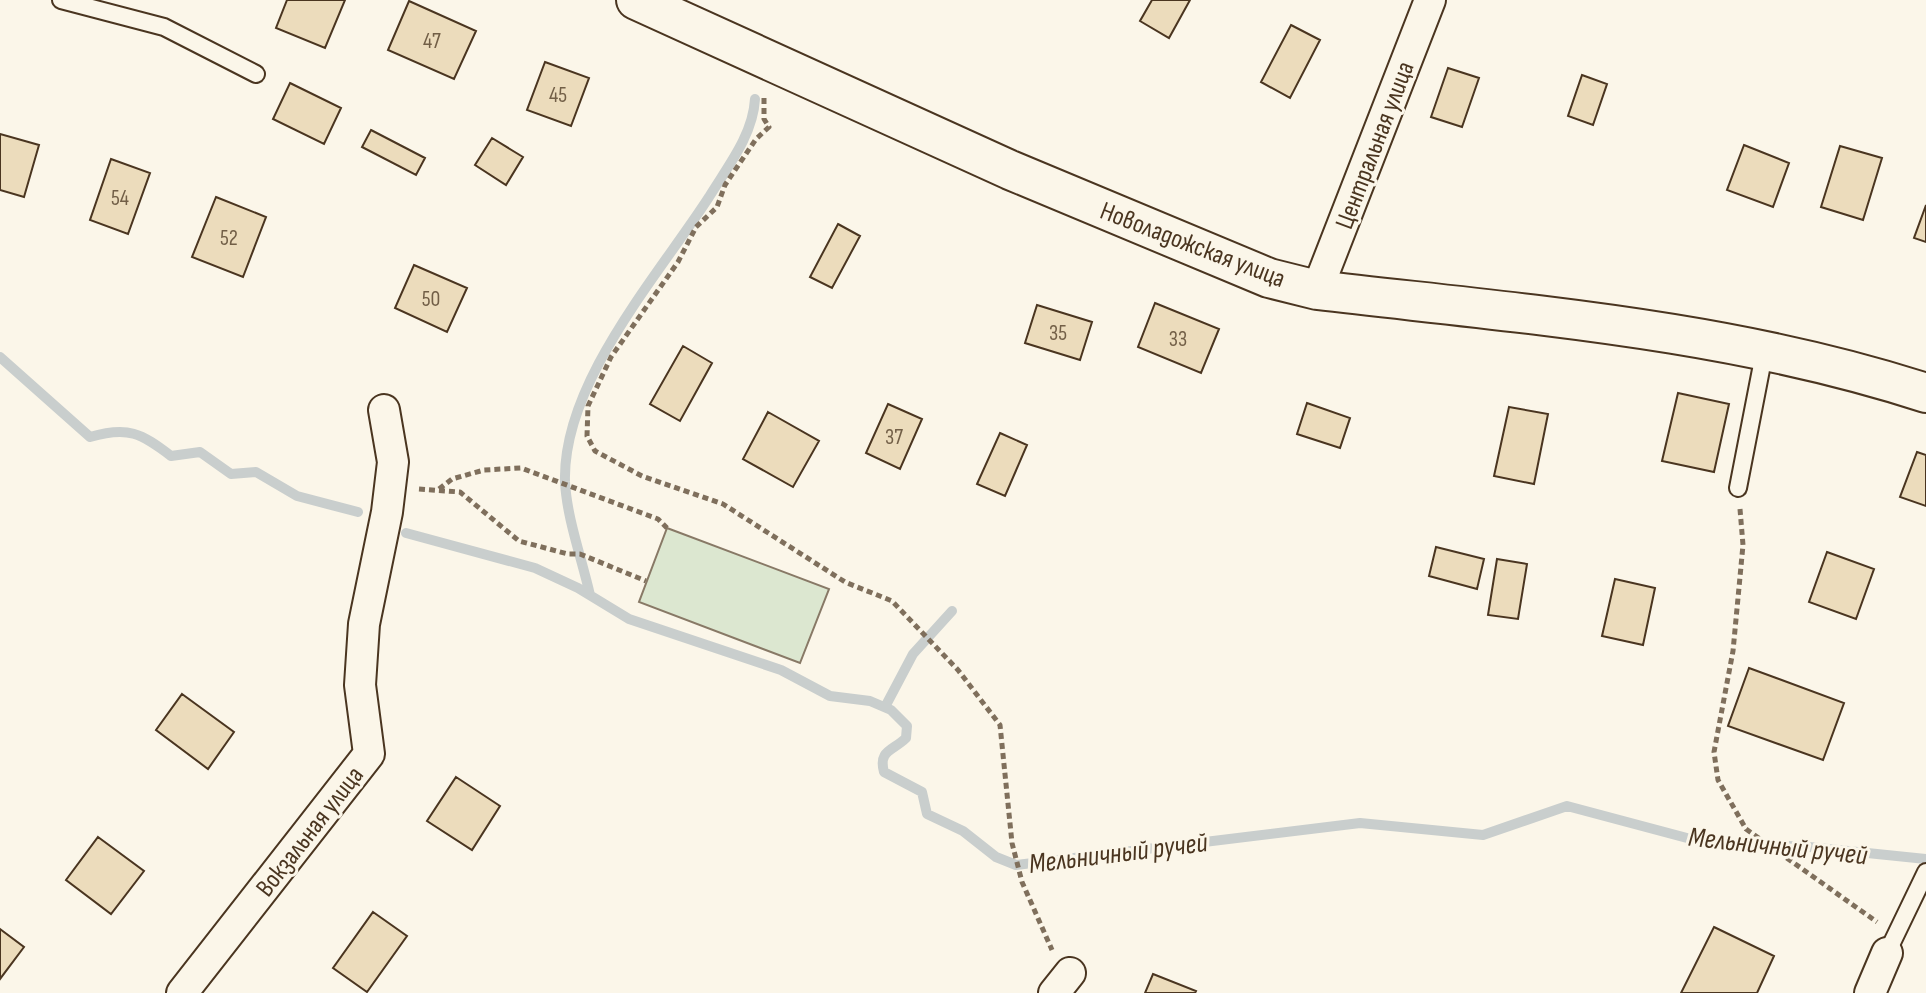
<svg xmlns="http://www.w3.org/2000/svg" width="1926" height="993" viewBox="0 0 1926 993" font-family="'Sofia Sans Condensed',sans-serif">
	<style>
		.pitch { fill: #dce7d0; stroke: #887966; stroke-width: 2 }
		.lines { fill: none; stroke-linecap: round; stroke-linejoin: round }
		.stream { stroke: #c9cecd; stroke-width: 10 }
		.building { fill: #ecdcbc; stroke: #4a3520; stroke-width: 2 }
		.service-casing { stroke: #4a3520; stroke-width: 20 }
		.minor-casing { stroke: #4a3520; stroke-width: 34 }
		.tertiary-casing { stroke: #4a3520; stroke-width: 42 }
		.path { stroke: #7f6f5c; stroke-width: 5; stroke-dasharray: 6 4; stroke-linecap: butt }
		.service { stroke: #fbf6e9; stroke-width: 16 }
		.minor { stroke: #fbf6e9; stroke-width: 30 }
		.tertiary { stroke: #fbf6e9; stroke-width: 38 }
		.labels { text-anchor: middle; stroke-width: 6; stroke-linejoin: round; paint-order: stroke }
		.number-label { font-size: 22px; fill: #725f47 }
		.street-label { font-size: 26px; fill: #4a3520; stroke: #fbf6e9 }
		.water-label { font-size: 28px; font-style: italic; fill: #4a3520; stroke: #fbf6e9 }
	</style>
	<rect width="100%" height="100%" fill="#fbf6e9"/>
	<path class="pitch" d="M667,528L829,589L800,663L639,602Z"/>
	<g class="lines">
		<path class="stream" d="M0,357L90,437C128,426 141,433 171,456L200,452L231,474L256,472L297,496L358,512
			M406,533L535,568L578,588L629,619L781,670L830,696L870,701L891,710L907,726L906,738C893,751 878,750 884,772L922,792L927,814L963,831L996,857L1016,865L1360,823L1483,835L1567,806L1702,842L1809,847L1926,859
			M590,595C582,559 567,519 565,482C562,383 658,276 709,197C728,166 753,135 755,99
			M885,707L913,654L952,611"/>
	</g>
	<path class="building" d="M287,0H345L325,48L276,28Z
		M1152,0H1190L1169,38L1140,21Z
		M409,1L476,31L454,79L388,50Z
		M1291,25L1320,40L1290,98L1261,82Z
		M545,62L589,78L571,126L527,110Z
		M1448,68L1479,78L1462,127L1431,117Z
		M1582,75L1607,84L1593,125L1568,116Z
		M290,83L341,108L324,144L273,119Z
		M371,130L425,158L416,175L362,147Z
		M0,134L39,145L24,197L0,190Z
		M492,138L523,157L506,185L475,165Z
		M1744,145L1789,163L1773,207L1727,190Z
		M1840,146L1882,158L1863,220L1821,207Z
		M111,159L150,173L128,234L90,220Z
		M216,197L266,217L243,277L192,257Z
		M1926,205V242L1914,238Z
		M838,224L860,236L832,288L810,277Z
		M414,265L467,288L447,332L395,308Z
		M1155,303L1219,329L1201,373L1138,347Z
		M1037,305L1092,322L1080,360L1025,343Z
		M683,346L712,363L680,421L650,404Z
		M1678,393L1729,404L1714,472L1662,461Z
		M1307,403L1350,418L1340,448L1297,434Z
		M888,404L922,419L900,469L866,453Z
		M1509,407L1548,414L1534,484L1494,476Z
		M768,412L819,441L793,487L743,459Z
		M1000,433L1027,445L1005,496L977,484Z
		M1917,452L1926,455V506L1900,497Z
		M1436,547L1484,559L1477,589L1429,576Z
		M1827,552L1874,569L1856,619L1809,602Z
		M1497,559L1527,564L1518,619L1488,615Z
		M1615,579L1655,588L1643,645L1602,636Z
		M1749,668L1844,703L1823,760L1728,726Z
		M182,694L234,732L208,769L156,730Z
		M456,777L500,806L472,850L427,821Z
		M98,837L144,871L111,914L66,880Z
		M373,912L407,936L367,992L333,968Z
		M1714,927L1774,956L1757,993H1681Z
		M0,929L24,947L0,979Z
		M1153,974L1196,991L1195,993H1145Z"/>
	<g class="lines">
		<g class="service-casing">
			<path id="service" d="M61,0L164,27L256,74
				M1738,488L1765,349
				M1887,953L1926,872"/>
		</g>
		<g class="minor-casing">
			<path id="minor" d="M1317,290L1430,0
				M182,993L369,754L360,685L364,624L387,512L393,462L384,410
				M1054,993L1070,973
				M1870,993L1887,953"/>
		</g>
		<g class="tertiary-casing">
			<path id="tertiary" d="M636,0L1010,170L1269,278L1317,290C1522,314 1729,329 1926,393"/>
		</g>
		<path class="path" d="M764,98V119L769,127L756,139L725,185L717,207L696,227L678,262L611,357L588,406L587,436L595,451L642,476L723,504L845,582L892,601L958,670L1000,725L1012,843L1022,882L1052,950
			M419,489L460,492L519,541L568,554H580L646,581
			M439,489L452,479L484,470L521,468L658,519L667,528
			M1740,509L1743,545L1733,651L1714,752L1718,780L1746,829L1877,922"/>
		<use href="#service" class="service"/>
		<use href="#minor" class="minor"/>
		<use href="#tertiary" class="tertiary"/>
	</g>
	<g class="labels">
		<g class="number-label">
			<text x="432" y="48">47</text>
			<text x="558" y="102">45</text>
			<text x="120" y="205">54</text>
			<text x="229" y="245">52</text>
			<text x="431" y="306">50</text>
			<text x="1058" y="340">35</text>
			<text x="1178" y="346">33</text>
			<text x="894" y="444">37</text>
		</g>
		<g class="street-label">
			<text transform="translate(1374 145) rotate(-69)" y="9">Центральная улица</text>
			<text transform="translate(1193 244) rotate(21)" y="9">Новоладожская улица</text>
			<text transform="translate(309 831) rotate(-52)" y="9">Вокзальная улица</text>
		</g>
		<g class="water-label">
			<text transform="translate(1778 845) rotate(6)" y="10">Мельничный ручей</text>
			<text transform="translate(1118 852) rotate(-7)" y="10">Мельничный ручей</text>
		</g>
	</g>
</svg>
